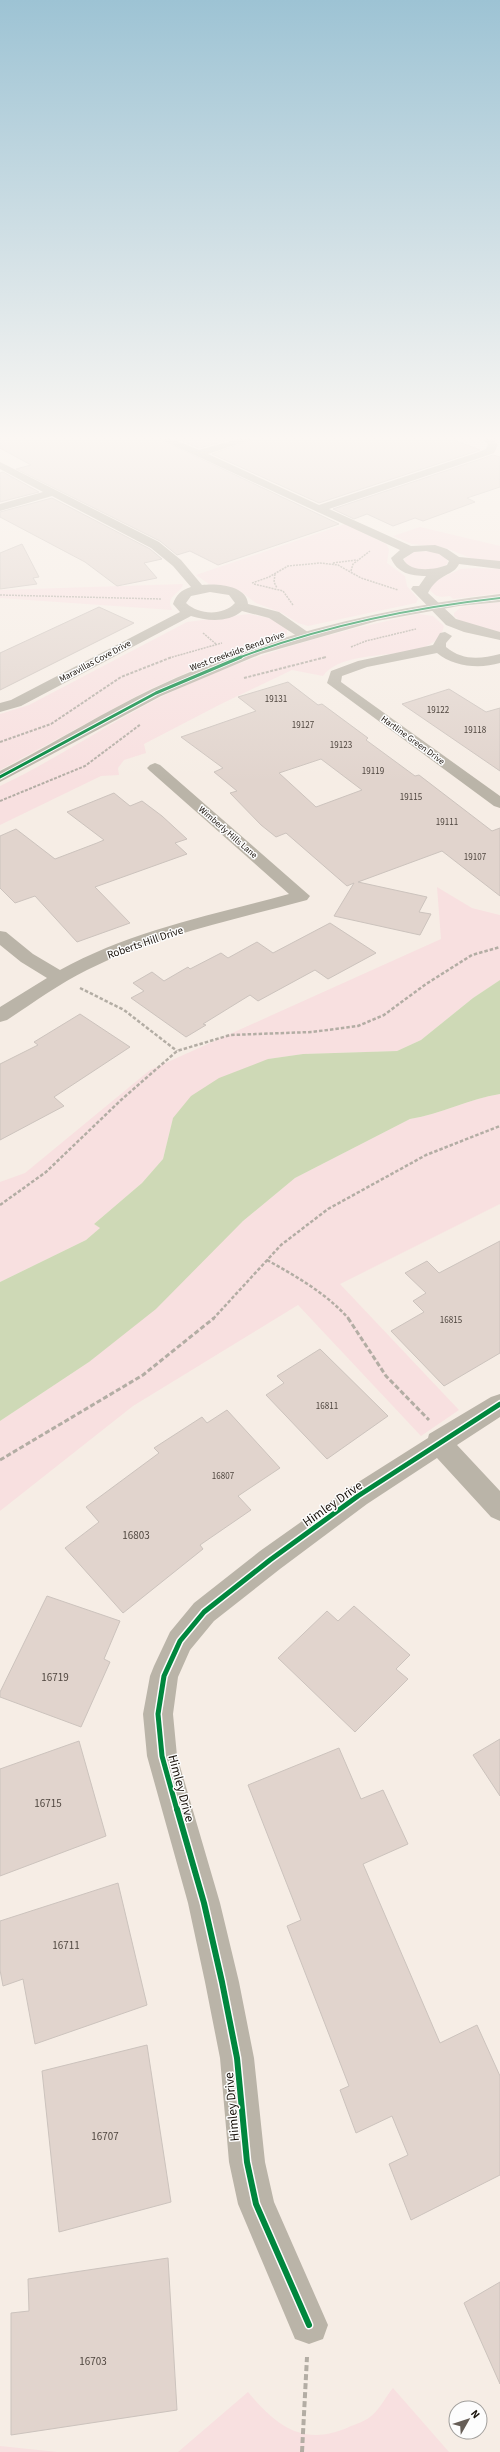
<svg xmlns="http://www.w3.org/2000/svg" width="500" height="2452" viewBox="0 0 500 2452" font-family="'Source Sans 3',sans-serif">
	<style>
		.green { fill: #f8e0e0 }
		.water { fill: #ced9b6 }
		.building { fill: #e1d4cd; stroke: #ccc3bd; fill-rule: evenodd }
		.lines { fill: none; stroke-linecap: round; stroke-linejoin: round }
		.path-far4 { stroke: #b3ada4; stroke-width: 1.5; stroke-dasharray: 2 1; stroke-linecap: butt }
		.path-far3 { stroke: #b3ada4; stroke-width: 2; stroke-dasharray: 3 1.5; stroke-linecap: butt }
		.path-far2 { stroke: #b3ada4; stroke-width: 2.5; stroke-dasharray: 3.5 2; stroke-linecap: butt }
		.path-far1 { stroke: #b3ada4; stroke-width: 3; stroke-dasharray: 5 2.5; stroke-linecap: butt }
		.path { stroke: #b3ada4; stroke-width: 4; stroke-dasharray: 6 3; stroke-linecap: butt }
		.minor { fill: #bab4a8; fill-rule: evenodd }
		.tertiary { fill: #bab4a8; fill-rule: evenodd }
		.cycleway-far3-casing { stroke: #fdfdfd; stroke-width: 3.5 }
		.cycleway-far2-casing { stroke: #fdfdfd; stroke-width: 5 }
		.cycleway-far1-casing { stroke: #fdfdfd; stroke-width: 8 }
		.cycleway-casing { stroke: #fdfdfd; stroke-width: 9 }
		.cycleway-far3 { stroke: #00873e; stroke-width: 2 }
		.cycleway-far2 { stroke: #00873e; stroke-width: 3 }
		.cycleway-far1 { stroke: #00873e; stroke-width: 5 }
		.cycleway { stroke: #00873e; stroke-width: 6 }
		.labels { text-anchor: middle; stroke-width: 3; stroke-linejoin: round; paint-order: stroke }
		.far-street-label { font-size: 9px; fill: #18110a; stroke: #fdfdfd }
		.number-label { font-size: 9px; fill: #4e453e }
		.street-label { font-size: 11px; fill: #18110a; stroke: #fdfdfd }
		.near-number-label { font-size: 11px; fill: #4e453e }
		.near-street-label { font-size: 13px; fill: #18110a; stroke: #fdfdfd }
	</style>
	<rect width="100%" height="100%" fill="#f6ede5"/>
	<path class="green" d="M345,524L386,544L389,549L387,563L405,576L407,586L418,599L416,603L308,626L298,623L282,613L256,603L240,591L209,584L196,575Z
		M420,527L500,546V562L475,560L446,548L412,544L393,536Z
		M414,552C424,551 446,550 448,563C439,572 408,574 404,559Z
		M475,568L500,569V593L453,599L450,596C440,598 434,597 428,587L429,583L461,569Z
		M183,584C182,592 169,595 170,604C170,606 172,608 172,610L0,598V590Z
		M500,602V632L464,624L454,616V613L461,607Z
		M249,614L274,619L287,629V634L188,672L146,691L0,770V714L29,705L187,622Z
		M419,614L433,616L444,626C435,668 348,642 323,676L292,670L221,704L144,744L146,753L124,760L118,768L119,775L101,776L0,825V786C57,759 109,723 165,695C246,656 331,632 419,614Z
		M437,887L472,908L500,915V980L473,998L421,1040L397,1051L303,1054L268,1059L173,1118L163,1159L142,1183L94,1224L101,1228L86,1240L0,1282V1182L25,1173L150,1070L441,939Z
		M500,1094V1204L340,1284L459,1410L421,1436L298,1305L133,1406L0,1511V1421L89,1362L243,1221L295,1178L410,1119C441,1114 469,1099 500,1094Z
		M393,2388L449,2452H178L248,2392C277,2427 305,2448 351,2426C357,2424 365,2421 370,2417C379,2411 386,2396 393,2388Z
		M0,2446L57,2452H0Z"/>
	<path class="water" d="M500,980V1094C469,1099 441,1114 410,1119L295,1178L243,1221L156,1309L89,1362L0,1421V1282L86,1240L100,1228L94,1224L142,1183L163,1159L173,1118L191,1096L219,1078L268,1059L303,1054L397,1051L421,1040L473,998Z"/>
	<path class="building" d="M0,439H159L339,524L218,565L190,551L177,555L160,541L16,469L31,465L0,448Z
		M177,439H232L199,448Z
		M254,439H451L480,450L319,503L212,454Z
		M493,455L500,457V487L467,498L475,502L423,521L415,518L393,526L367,514L354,519L333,509Z
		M3,472L39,492L0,502V473Z
		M52,498L150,549L162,559L144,563L157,578L117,586L85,562L0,517V512Z
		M22,544L39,577L33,578L37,584L0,589V553Z
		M99,607L134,623L0,690V653Z
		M288,682L318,705L322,704L368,738L366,740L415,776L419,775L492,831L500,828V896L442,851L358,882L427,897L419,912L431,914L420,935L334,916L354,883L347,886L286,833L276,837L261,825L230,793L237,791L214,772L223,768L181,737L256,711L238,697ZM321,759L362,790L316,807L279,773Z
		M449,689L486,712L500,708V771L402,704Z
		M114,793L130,806L142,801L162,816L187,839L175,843L187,854L95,887L130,923L77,942L35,896L15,903L0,888V836L16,829L55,859L97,843L104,840L67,812Z
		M330,923L376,953L328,979L315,970L258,1001L250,995L203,1024L206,1025L186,1037L131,998L144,991L133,983L152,972L164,981L188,967L190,969L221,953L228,958L257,942L273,953Z
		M80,1014L130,1047L54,1097L64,1106L0,1140V1064L38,1045L34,1042Z
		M500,1241V1353L444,1386L391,1331L424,1312L413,1301L426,1293L405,1273L427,1261L439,1273Z
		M320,1349L388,1416L327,1459L266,1395L284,1383L277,1376Z
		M227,1410L280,1468L238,1496L251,1510L200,1545L203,1549L123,1613L65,1548L99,1522L86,1507L159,1453L154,1448L202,1417L207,1423Z
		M47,1596L120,1621L104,1659L110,1662L81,1727L0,1697V1692Z
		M354,1606L410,1655L396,1669L408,1679L355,1732L278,1658L327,1611L338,1621Z
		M500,1739V1796L473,1755Z
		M79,1741L106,1836L0,1876V1769Z
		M339,1748L361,1799L383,1790L408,1844L363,1864L440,2043L477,2025L500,2076V2175L411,2220L389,2164L408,2155L392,2116L356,2133L340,2090L349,2086L287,1926L301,1920L248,1785Z
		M118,1883L147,2005L35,2044L23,1979L3,1986L0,1970V1921Z
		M147,2045L171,2202L59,2232L42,2071Z
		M168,2258L177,2410L11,2435V2313L29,2311L28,2279Z
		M500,2282V2384L464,2303Z"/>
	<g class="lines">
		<path class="path-far4" d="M333,563L356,560
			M351,571L353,564L370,551
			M275,574L274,582L277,588
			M252,583L269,577L288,566L320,563L338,565L361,578L398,590
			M254,584L283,591L293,605
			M0,595L161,599
			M203,633L216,644
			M351,647L366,641L416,629
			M169,658L222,643
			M322,658L326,657"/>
		<path class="path-far3" d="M244,678L326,657
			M0,742L51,724L121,677L172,657
			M0,801L85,766L141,724"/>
		<path class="path-far2" d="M80,988L124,1010L177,1051
			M0,1205L46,1172L121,1100L177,1051L230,1035L312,1032L358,1026L384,1015L426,984L472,955L500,947
			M267,1260C297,1277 326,1293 349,1319
			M213,1319L281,1245L328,1209L426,1155L500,1126"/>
		<path class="path-far1" d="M348,1318L386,1376L429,1420
			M0,1460L143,1375L214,1318"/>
		<path class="path" d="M302,2452L307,2357"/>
		<path class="minor" d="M160,439H173L199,450L237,439H253L208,454L319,505L476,453L486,449L488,445L483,439H493L498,445L494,453L329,509L411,546L435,545L447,549L459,557L500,561V569L459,564C454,576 438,573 428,593L456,619L500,632V640L464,632L446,625L411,589L413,586H419L426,576C411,576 397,573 391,558L400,550ZM426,551L439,554L449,561L447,565C435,570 410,573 403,559L414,552Z
			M0,462L159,542L181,560L202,585C216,583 247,585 248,604L279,612L312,635L310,638H300L269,618L242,611C228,623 207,621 191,616L21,706L0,712V703L11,700L180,612L173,604C176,595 181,590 191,587L173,566L151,548L52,496L0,511V504L43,492L0,469ZM210,592L229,595L235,603C223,616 199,615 186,603L191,596Z
			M445,632L452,636L446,643V647C463,661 480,659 500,654V663C480,669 454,667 437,653L367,667L342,676L341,682L500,796V808L494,806L327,683L331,671L358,661L433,645L440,633Z
			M155,763L160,765L310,896L307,900C233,920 156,936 87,970C59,984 33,1003 7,1020L0,1022V1007L47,978L21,962L0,945V931L6,932L33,954L60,970C130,931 212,915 289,894L150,771L147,768L150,765Z
			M500,1394V1417L457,1445L500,1491V1521L491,1517L437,1458L367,1504L280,1569L214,1621L190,1650L178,1677L173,1714L177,1756L220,1903L239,1982L254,2058L265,2162L274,2202L328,2325L323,2339L309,2344L295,2339L238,2204L229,2162L220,2058L205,1982L188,1903L147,1756L143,1714L150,1676L154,1666L170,1632L194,1603L260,1551L349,1488L428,1438L429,1434L491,1397Z"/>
		<path class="tertiary" d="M500,594V602L459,606L377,621L261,654L161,696L0,782V771C51,745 100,714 152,689C262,637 379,608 500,594Z"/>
		<g class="cycleway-far3-casing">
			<path id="cycleway-far3" d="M238,658C323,626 410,608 500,598"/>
		</g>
		<g class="cycleway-far2-casing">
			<path id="cycleway-far2" d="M0,777L156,693L241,657"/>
		</g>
		<g class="cycleway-far1-casing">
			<path id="cycleway-far1" d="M177,1810L162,1756L158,1714L164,1676L180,1641L204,1612L270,1560L358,1496L500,1404"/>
		</g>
		<g class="cycleway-casing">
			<path id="cycleway" d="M177,1809L204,1903L222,1982L237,2058L247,2162L256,2204L309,2325"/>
		</g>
		<use href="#cycleway-far3" class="cycleway-far3"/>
		<use href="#cycleway-far2" class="cycleway-far2"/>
		<use href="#cycleway-far1" class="cycleway-far1"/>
		<use href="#cycleway" class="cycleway"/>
	</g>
	<linearGradient id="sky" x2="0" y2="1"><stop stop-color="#9dc3d4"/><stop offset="0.56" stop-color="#fbf7f3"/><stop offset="1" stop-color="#fbf7f3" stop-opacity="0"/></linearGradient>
	<rect width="500" height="782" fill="url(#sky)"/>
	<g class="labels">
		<g class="far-street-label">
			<text transform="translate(237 651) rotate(-20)" y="3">West Creekside Bend Drive</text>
			<text transform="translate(95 661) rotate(-28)" y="3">Maravillas Cove Drive</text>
			<text transform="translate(413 740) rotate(36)" y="3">Hartline Green Drive</text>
			<text transform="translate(228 832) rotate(41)" y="3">Wimberly Hills Lane</text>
		</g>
		<g class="number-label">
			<text x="276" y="702">19131</text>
			<text x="438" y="713">19122</text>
			<text x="303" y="728">19127</text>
			<text x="475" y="733">19118</text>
			<text x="341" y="748">19123</text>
			<text x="373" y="774">19119</text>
			<text x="411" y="800">19115</text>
			<text x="447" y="825">19111</text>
			<text x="475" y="860">19107</text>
			<text x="451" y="1323">16815</text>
			<text x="327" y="1409">16811</text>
			<text x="223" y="1479">16807</text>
		</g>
		<g class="street-label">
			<text transform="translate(145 942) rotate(-19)" y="4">Roberts Hill Drive</text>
		</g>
		<g class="near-number-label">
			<text x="136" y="1539">16803</text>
			<text x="55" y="1681">16719</text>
			<text x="48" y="1807">16715</text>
			<text x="66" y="1949">16711</text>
			<text x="105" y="2140">16707</text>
			<text x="93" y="2365">16703</text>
		</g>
		<g class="near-street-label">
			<text transform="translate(332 1503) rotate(-35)" y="5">Himley Drive</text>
			<text transform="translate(182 1788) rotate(75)" y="5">Himley Drive</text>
			<text transform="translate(231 2107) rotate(-95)" y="5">Himley Drive</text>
		</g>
	</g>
	<g transform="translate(468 2420) rotate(51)"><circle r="19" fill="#fdfdfd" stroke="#a19f9c"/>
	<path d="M0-3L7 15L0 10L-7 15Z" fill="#665e57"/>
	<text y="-6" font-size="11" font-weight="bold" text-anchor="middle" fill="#18110a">N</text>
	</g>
</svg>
